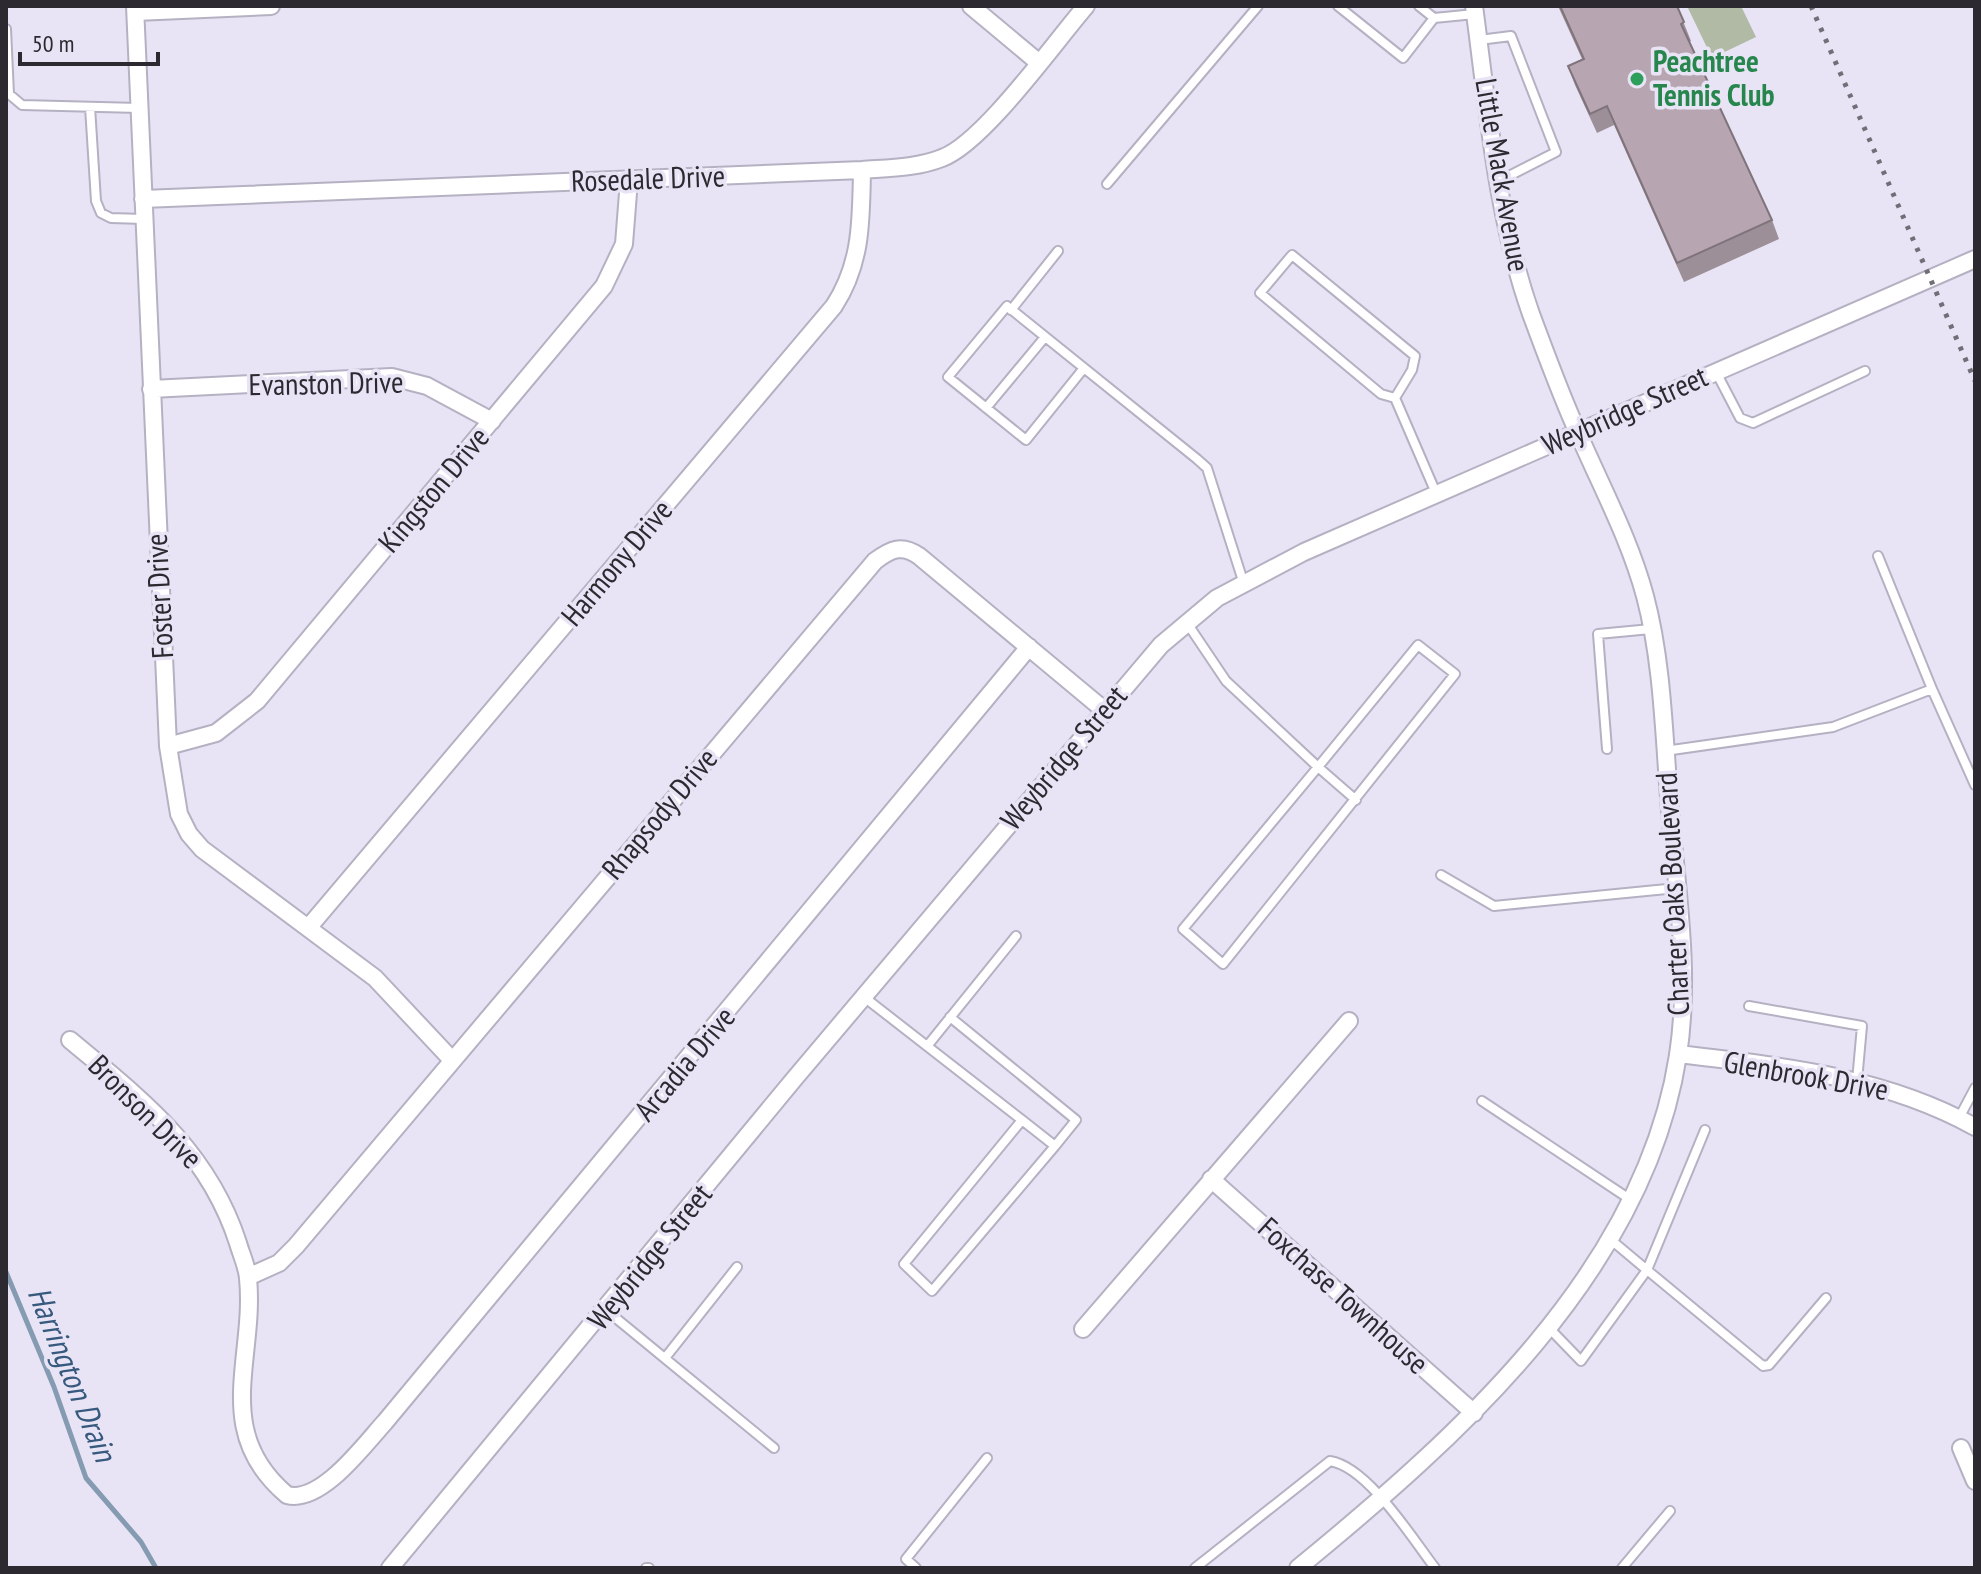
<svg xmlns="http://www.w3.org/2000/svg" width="1981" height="1574" viewBox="0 0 1981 1574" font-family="'PT Sans Narrow',sans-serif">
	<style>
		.green { fill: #b0baa5 }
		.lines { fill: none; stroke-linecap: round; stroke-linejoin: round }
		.stream { stroke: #859bb1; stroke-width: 5 }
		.lane-casing { stroke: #b5b1c2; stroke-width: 12 }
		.street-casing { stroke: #b5b1c2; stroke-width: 20 }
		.lane { stroke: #fff; stroke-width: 8 }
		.street { stroke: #fff; stroke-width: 16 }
		.rail { stroke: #716e78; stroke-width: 5; stroke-dasharray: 4 8; stroke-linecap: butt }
		.wall { fill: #9d8f98 }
		.building { fill: #b7a6b1; stroke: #80747c; stroke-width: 2 }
		.leisure-dot { fill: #2e9e5b; stroke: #e8e4f5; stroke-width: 3 }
		.labels { text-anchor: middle; stroke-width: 7; stroke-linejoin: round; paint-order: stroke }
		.leisure-label { font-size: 30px; font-weight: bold; fill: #27864d; stroke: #e8e4f5; text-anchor: start }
		.street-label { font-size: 30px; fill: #2c2a30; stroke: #e8e4f5 }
		.water-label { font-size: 32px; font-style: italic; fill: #36597d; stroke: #e8e4f5 }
	</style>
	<rect width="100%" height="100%" fill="#e8e4f5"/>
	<path class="green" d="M1687,6H1741L1756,37L1712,58Z"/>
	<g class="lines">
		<path class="stream" d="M6,1272L54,1387L86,1478L141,1542L156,1568"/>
		<g class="lane-casing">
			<path id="lane" d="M1338,6L1403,58L1434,18
				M1419,6L1434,18L1475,14
				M6,29L9,94L22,105L139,108
				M1479,40L1511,36L1556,152L1499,181
				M90,107L96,201L101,213L111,218L144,219
				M1107,184L1258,6
				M1011,310L1058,251
				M1084,368L1026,440L948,377L1007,306L1197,459L1207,468L1243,581
				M1716,372L1740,418L1753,423L1865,371
				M1395,398L1412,370L1415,356L1292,255L1260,293L1381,394L1395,398L1436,493
				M986,408L1045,337
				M1187,623L1226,681L1318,767L1418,645L1455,674L1223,964L1183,929L1318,767L1356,800
				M1932,689L1975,785
				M1607,749L1598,634L1651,629
				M1665,751L1833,727L1932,689L1878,556
				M1441,875L1494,906L1677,888
				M864,997L1022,1120L904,1264L932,1291L1055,1146L1022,1120
				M1749,1006L1862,1026L1857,1081
				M950,1017L1076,1120L1055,1146
				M928,1045L1016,936
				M1482,1101L1631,1200
				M1959,1118L1975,1088
				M1705,1130L1647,1270L1763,1366L1769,1365L1826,1298
				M606,1310L774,1448
				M1548,1327L1581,1361L1647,1270L1610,1239
				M665,1358L737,1267
				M646,1568H649
				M916,1568L906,1559L987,1458
				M1195,1568L1330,1461C1368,1467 1412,1538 1435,1568
				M1622,1568L1670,1511"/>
		</g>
		<g class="street-casing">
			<path id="street" d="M135,6L168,746L179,814L189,834L202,849L375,978L452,1060
				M971,6L1038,62
				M136,12L271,6
				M143,199L862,170C888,168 917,168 942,158C983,143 1054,43 1086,6
				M151,389L392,377L427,386L492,421
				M168,746L216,733L257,701L604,286L624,244L629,180
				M308,928L834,306C862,263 861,220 862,170
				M70,1040C142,1100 208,1150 238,1243C241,1254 247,1266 248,1278C256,1358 211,1431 287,1495C321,1504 364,1445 385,1422L1029,647
				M1678,1054C1781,1066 1883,1076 1975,1127
				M1211,1179L1474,1413
				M248,1277L279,1263L296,1246L875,561C891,549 902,544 919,556L1104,710
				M1083,1329L1349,1021
				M1961,1448L1975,1481
				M390,1568L795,1078L1161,645L1217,598L1304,552L1975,259
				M1298,1568C1458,1437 1645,1271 1678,1055C1690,978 1678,898 1671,821C1664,747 1664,667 1645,596C1630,540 1602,488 1579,435C1561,396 1546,354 1531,314C1496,215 1488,109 1474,6"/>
		</g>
		<use href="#lane" class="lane"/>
		<use href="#street" class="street"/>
		<path class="rail" d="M1811,6L1975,381"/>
	</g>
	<path class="wall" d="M1558,6H1677L1691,41L1689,42L1772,220L1779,239L1684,282L1614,125L1597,133L1575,85L1568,66L1582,59Z"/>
	<path class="building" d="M1560,6H1677L1684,22L1681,24L1772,220L1677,263L1607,106L1590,114L1568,66L1584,59Z"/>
	<circle class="leisure-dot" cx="1637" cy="79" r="8"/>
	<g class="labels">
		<g class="leisure-label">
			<text x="1653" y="72">Peachtree<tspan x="1653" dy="34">Tennis Club</tspan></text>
		</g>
		<g class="street-label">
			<text transform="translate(1502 175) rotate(80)" y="10">Little Mack Avenue</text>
			<text transform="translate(648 179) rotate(-2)" y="10">Rosedale Drive</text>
			<text transform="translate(326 384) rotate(-1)" y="10">Evanston Drive</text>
			<text transform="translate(1625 411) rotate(-24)" y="10">Weybridge Street</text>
			<text transform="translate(434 490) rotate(-50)" y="10">Kingston Drive</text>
			<text transform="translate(617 563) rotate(-50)" y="10">Harmony Drive</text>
			<text transform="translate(160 596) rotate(-93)" y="10">Foster Drive</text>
			<text transform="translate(1064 758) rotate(-50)" y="10">Weybridge Street</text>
			<text transform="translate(660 814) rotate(-50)" y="10">Rhapsody Drive</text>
			<text transform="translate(1673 894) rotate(-93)" y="10">Charter Oaks Boulevard</text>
			<text transform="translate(685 1064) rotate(-50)" y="10">Arcadia Drive</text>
			<text transform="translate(1806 1076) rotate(10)" y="10">Glenbrook Drive</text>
			<text transform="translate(145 1112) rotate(45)" y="10">Bronson Drive</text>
			<text transform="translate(650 1257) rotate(-51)" y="10">Weybridge Street</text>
			<text transform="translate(1343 1296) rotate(42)" y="10">Foxchase Townhouse</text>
		</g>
		<g class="water-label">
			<text transform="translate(72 1374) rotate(68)" y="11">Harrington Drain</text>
		</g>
	</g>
	<rect width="1981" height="1574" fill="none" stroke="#2c2a30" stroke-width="16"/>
	<path d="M20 52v12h138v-12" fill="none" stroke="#2c2a30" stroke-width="4"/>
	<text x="32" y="52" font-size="24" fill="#2c2a30" stroke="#e8e4f5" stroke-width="6" paint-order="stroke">50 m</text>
</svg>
